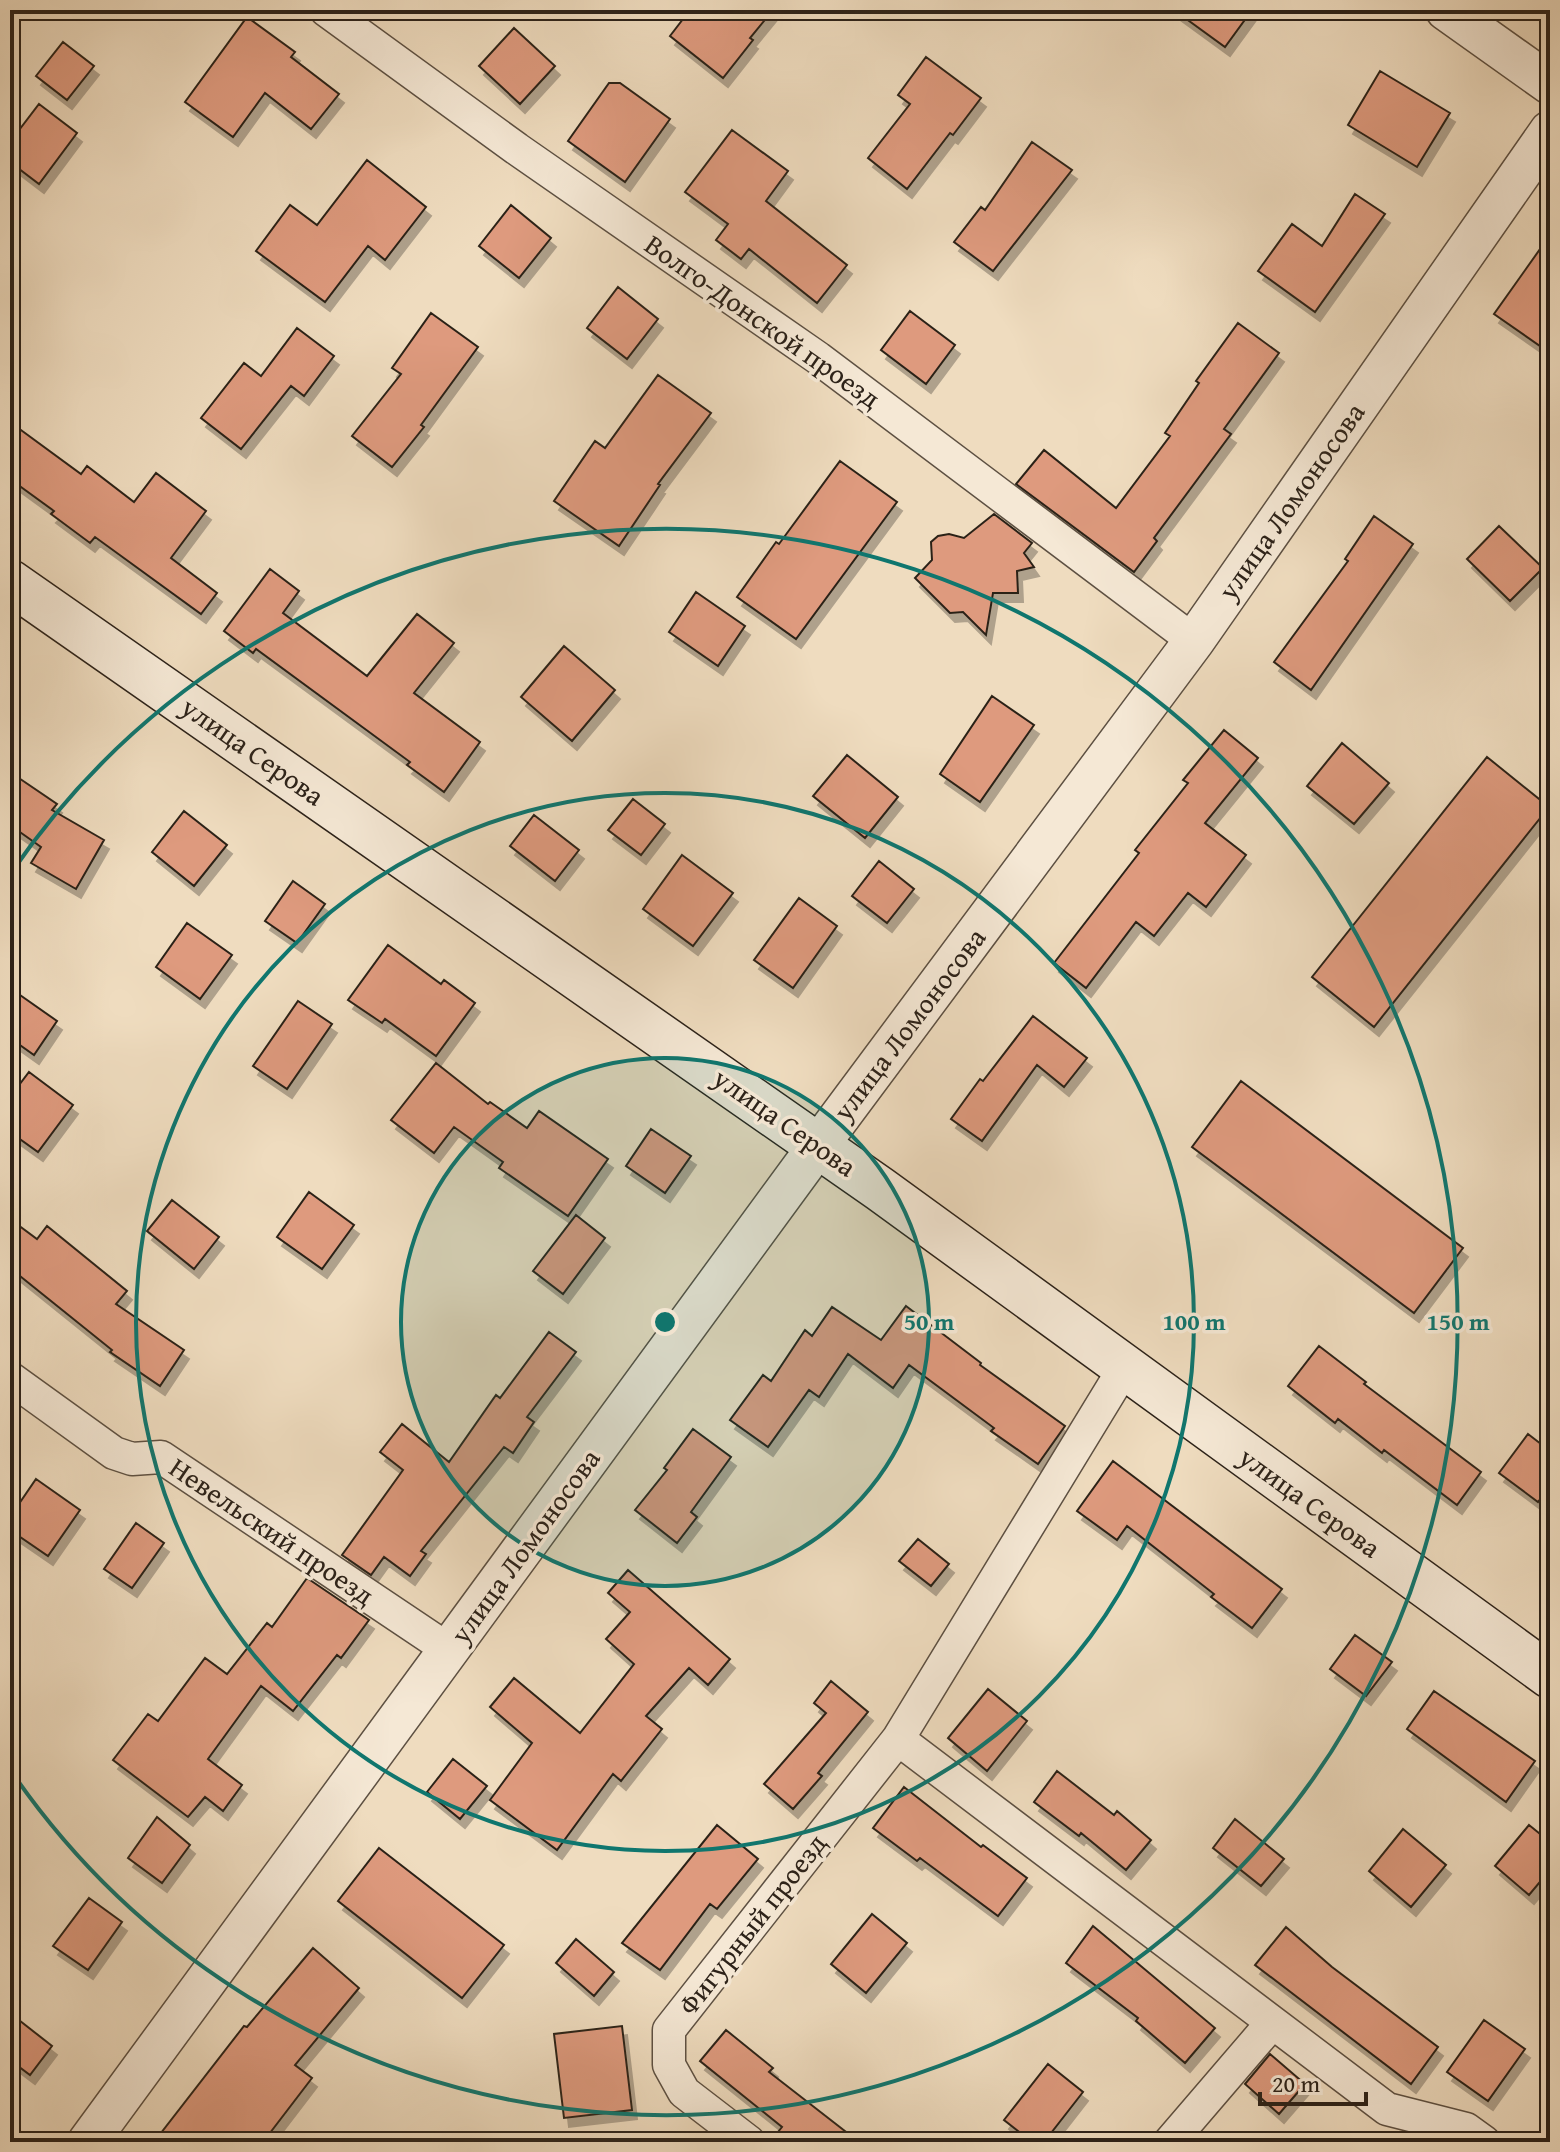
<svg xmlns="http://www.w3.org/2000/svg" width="1560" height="2152" viewBox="0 0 1560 2152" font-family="'Gentium Book Plus',serif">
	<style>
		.building { fill: #de9a7e; stroke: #2c2219; stroke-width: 2; filter: url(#shadow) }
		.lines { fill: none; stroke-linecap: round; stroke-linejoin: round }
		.minor-casing { stroke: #5d5042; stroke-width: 35 }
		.tertiary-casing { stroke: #5d5042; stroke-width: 43 }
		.secondary-casing { stroke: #2c2219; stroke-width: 47 }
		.minor { stroke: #f5e8d5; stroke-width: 32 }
		.tertiary { stroke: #f5e8d5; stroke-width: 40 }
		.secondary { stroke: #f5e8d5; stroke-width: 44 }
		.ring { fill: none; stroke: #0f766e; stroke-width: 4 }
		.labels { text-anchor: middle; stroke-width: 7; stroke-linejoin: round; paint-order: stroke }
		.street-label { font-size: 28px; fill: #2c2219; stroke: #f5e8d5 }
		.centre { fill: #0f766e; stroke: #f5e8d5; stroke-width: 4 }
		.ring-label { font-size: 24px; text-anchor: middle; font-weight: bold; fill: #0f766e; stroke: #f5e8d5; stroke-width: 7; stroke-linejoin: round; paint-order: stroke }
	</style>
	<defs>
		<filter id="shadow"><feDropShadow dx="5" dy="9" stdDeviation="0" flood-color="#0004"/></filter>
	</defs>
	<rect width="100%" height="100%" fill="#efdcbf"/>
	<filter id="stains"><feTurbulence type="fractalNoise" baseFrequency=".0025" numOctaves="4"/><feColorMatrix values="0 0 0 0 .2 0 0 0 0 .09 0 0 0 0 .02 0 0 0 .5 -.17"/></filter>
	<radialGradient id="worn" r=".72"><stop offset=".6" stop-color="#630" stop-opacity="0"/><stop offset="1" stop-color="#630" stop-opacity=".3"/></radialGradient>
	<path class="building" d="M690,10H773L750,38L753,40L723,78L670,36Z
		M1174,10H1252L1225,47Z
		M247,17L295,52L291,57L339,94L311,129L265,93L233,137L185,102Z
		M514,28L555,66L520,104L479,66Z
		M63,42L94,66L67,100L36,76Z
		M926,57L981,98L953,135L950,133L907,189L868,158L910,104L898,95Z
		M1380,71L1450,113L1417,167L1348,125Z
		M609,83H620L670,119L625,182L568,141Z
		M39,104L77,133L39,184L10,162V142Z
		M732,130L788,171L766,201L847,265L817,303L749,249L741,259L716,240L728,224L685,192Z
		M1032,142L1072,170L993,271L954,242L981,207L985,210Z
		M367,160L426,207L385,260L368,246L325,302L256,251L290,205L317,225Z
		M1355,194L1385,214L1315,312L1258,271L1292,224L1322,246Z
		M511,205L551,238L519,278L479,246Z
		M1550,235V353L1494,314Z
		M618,287L658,319L627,359L587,328Z
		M910,311L955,345L926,384L881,350Z
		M431,313L478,347L421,425L424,427L392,467L352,436L401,374L392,368Z
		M1238,323L1279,353L1224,429L1231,434L1154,538L1157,541L1134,572L1016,484L1044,450L1116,508L1170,436L1165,433L1199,383L1196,381Z
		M297,328L334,356L304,396L291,386L241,449L201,418L244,363L261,376Z
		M658,375L711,413L658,484L660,485L619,546L554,501L595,441L605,448Z
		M10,422L81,474L87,466L134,502L156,473L206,511L171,558L217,593L201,614L95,537L90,543L51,514L54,511L10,479Z
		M840,461L897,502L796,639L737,597L776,542L779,544Z
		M994,514L1032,543L1024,553L1034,567L1017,571L1018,593H993L986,635L963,612L950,613L915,578L932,560L931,542L938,536L949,534L964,538Z
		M1374,516L1413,544L1311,690L1274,662L1348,561L1345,559Z
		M1499,526L1543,568L1510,601L1467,559Z
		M270,569L299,591L283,613L367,676L417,614L454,643L414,693L480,742L444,792L407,765L410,762L256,649L253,653L224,631Z
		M696,592L745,626L718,666L669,632Z
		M564,646L615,690L572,741L521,697Z
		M992,696L1034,725L980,802L940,774Z
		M1224,730L1258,758L1205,823L1246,855L1206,907L1188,893L1154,936L1136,922L1086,988L1054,963L1139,853L1135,850L1188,783L1183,780Z
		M1342,743L1389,783L1354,824L1307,786Z
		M847,755L898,797L865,838L813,796Z
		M1487,757L1549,807L1374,1027L1312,977Z
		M10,772L57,804L52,810L104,840L76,889L31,863L41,847L10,825Z
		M633,799L665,824L641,855L608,830Z
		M184,811L227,845L194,886L152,852Z
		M534,815L579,850L555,881L510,846Z
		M682,855L733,893L693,946L643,909Z
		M879,861L914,889L887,923L852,896Z
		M293,881L325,904L297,943L265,921Z
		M799,898L837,926L793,988L754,960Z
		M187,923L232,955L200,999L156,967Z
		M388,945L441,984L444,980L475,1003L436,1056L385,1019L382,1023L348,1000Z
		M10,988L57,1021L34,1055L10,1038Z
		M298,1001L332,1024L287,1089L253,1066Z
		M1033,1016L1087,1058L1064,1087L1037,1065L982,1141L951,1119L980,1079L983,1081Z
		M436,1063L488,1104L490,1102L527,1128L539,1111L608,1159L568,1216L499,1168L503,1162L454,1127L434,1153L391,1120Z
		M29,1072L73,1105L38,1152L10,1132V1097Z
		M1241,1081L1463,1248L1414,1313L1192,1147Z
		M651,1129L691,1156L665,1193L626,1166Z
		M309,1192L354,1225L322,1269L277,1237Z
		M172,1200L219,1237L194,1269L147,1231Z
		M576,1215L605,1238L563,1294L533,1271Z
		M10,1219L37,1239L47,1226L127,1291L116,1304L184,1350L160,1386L110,1352L112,1350L10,1268Z
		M906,1306L981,1363L980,1365L1065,1426L1038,1464L991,1431L994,1428L909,1365L893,1388L848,1354L819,1397L809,1390L768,1447L730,1420L763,1375L771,1381L805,1330L812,1336L832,1307L881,1340Z
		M549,1332L576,1352L527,1417L534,1422L513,1453L504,1447L421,1551L426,1554L410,1576L384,1557L371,1575L342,1555L403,1470L380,1452L402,1424L449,1462L496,1395L500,1398Z
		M1319,1346L1366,1382L1364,1384L1481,1472L1457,1505L1384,1450L1382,1453L1338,1419L1335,1423L1288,1386Z
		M693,1429L731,1457L691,1512L697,1517L677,1543L635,1510L667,1470L664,1468Z
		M1528,1434L1550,1451V1486L1538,1502L1499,1473Z
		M1113,1461L1282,1589L1252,1628L1211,1597L1214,1594L1127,1526L1117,1540L1077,1511Z
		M36,1479L80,1510L48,1556L10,1530V1517Z
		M136,1523L164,1543L132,1588L104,1569Z
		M918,1539L949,1564L931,1586L899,1561Z
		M628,1570L730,1659L708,1685L689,1668L646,1716L662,1729L621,1781L613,1774L557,1850L490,1800L532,1743L490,1707L514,1678L580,1733L634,1664L606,1639L630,1612L608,1593Z
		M307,1578L369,1620L341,1658L337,1655L293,1711L261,1686L208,1759L242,1785L223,1811L205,1797L188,1817L113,1760L148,1714L158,1721L205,1658L227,1674L267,1623L272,1627Z
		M1355,1635L1392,1662L1366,1696L1330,1669Z
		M831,1681L868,1712L818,1773L822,1776L793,1809L764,1784L826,1713L814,1703Z
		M988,1689L1027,1721L987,1771L948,1738Z
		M1434,1691L1535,1761L1506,1802L1407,1729Z
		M453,1759L487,1786L460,1819L427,1792Z
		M1057,1771L1114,1815L1117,1811L1151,1840L1126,1870L1081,1833L1079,1836L1034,1802Z
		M904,1787L981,1847L983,1845L1027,1878L998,1916L920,1858L917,1861L873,1828Z
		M157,1817L190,1845L162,1883L128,1858Z
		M1235,1819L1284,1859L1261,1886L1213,1848Z
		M717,1825L758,1859L717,1909L710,1904L660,1970L622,1943Z
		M1529,1825L1550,1842V1870L1529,1895L1495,1866Z
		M1403,1829L1446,1865L1411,1907L1369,1871Z
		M379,1848L504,1945L462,1998L338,1901Z
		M89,1898L122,1922L88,1970L53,1946Z
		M872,1914L907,1943L866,1993L831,1964Z
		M1093,1926L1215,2028L1185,2063L1136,2021L1138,2018L1066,1963Z
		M1286,1927L1332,1967L1438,2047L1411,2084L1255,1965Z
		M576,1939L614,1972L594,1996L556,1963Z
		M313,1948L359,1988L295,2065L312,2078L263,2142H154L244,2026L247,2027Z
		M10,2013L52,2046L30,2075L10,2060Z
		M1484,2020L1525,2049L1488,2101L1447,2072Z
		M622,2026L632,2110L564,2118L554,2034Z
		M726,2030L773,2068L769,2072L859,2142H770L782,2127L700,2061Z
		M1270,2054L1305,2084L1279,2114L1245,2084Z
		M1048,2064L1083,2092L1044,2142H1032L1004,2120Z"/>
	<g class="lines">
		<g class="minor-casing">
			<path id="minor" d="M326,10L517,149L818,358L1194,641
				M10,1378L114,1453L132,1459L161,1457L449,1650
				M898,1739L1387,2109L1466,2129L1484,2142
				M749,2142L684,2092L669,2065V2030L898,1739L1125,1367
				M1170,2142L1272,2023"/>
		</g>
		<g class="tertiary-casing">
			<path id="tertiary" d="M1446,10L1550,84
				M88,2142L818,1146L1194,641L1550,131"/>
		</g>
		<g class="secondary-casing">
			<path id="secondary" d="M10,582L880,1189L1550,1676"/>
		</g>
		<use href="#minor" class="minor"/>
		<use href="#tertiary" class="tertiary"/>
		<use href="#secondary" class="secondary"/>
	</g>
	<circle cx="665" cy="1322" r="264" fill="#0f766e" fill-opacity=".12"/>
	<g class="ring">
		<circle cx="665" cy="1322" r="264"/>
		<circle cx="665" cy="1322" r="529"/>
		<path d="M11 873A793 793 0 1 1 11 1771"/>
	</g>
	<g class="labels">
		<g class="street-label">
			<text transform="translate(763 321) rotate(35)" y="10">Волго-Донской проезд</text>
			<text transform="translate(1291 501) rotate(-55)" y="10">улица Ломоносова</text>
			<text transform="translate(253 751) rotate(35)" y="10">улица Серова</text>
			<text transform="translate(909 1024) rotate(-53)" y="10">улица Ломоносова</text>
			<text transform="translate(785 1122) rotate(35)" y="10">улица Серова</text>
			<text transform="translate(1310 1502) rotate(36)" y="10">улица Серова</text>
			<text transform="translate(272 1531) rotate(34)" y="10">Невельский проезд</text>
			<text transform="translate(525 1546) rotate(-54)" y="10">улица Ломоносова</text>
			<text transform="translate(752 1924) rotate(-52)" y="10">Фигурный проезд</text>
		</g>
	</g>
	<circle cx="665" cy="1322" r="12" class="centre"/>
	<g class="ring-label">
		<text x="929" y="1330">50 m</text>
		<text x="1194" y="1330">100 m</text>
		<text x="1458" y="1330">150 m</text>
	</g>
	<rect width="1560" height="2152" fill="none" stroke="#efdcbf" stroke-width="40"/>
	<rect x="12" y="12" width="1536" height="2128" fill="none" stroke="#2c2219" stroke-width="4"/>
	<rect x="20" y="20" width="1520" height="2112" fill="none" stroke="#2c2219" stroke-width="2"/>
	<path d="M1260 2092v12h106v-12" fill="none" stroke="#2c2219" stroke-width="4"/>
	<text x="1272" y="2092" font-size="24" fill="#2c2219" stroke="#f5e8d5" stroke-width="6" paint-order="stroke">20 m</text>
	<rect width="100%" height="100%" filter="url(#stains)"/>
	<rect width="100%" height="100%" fill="url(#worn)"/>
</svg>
